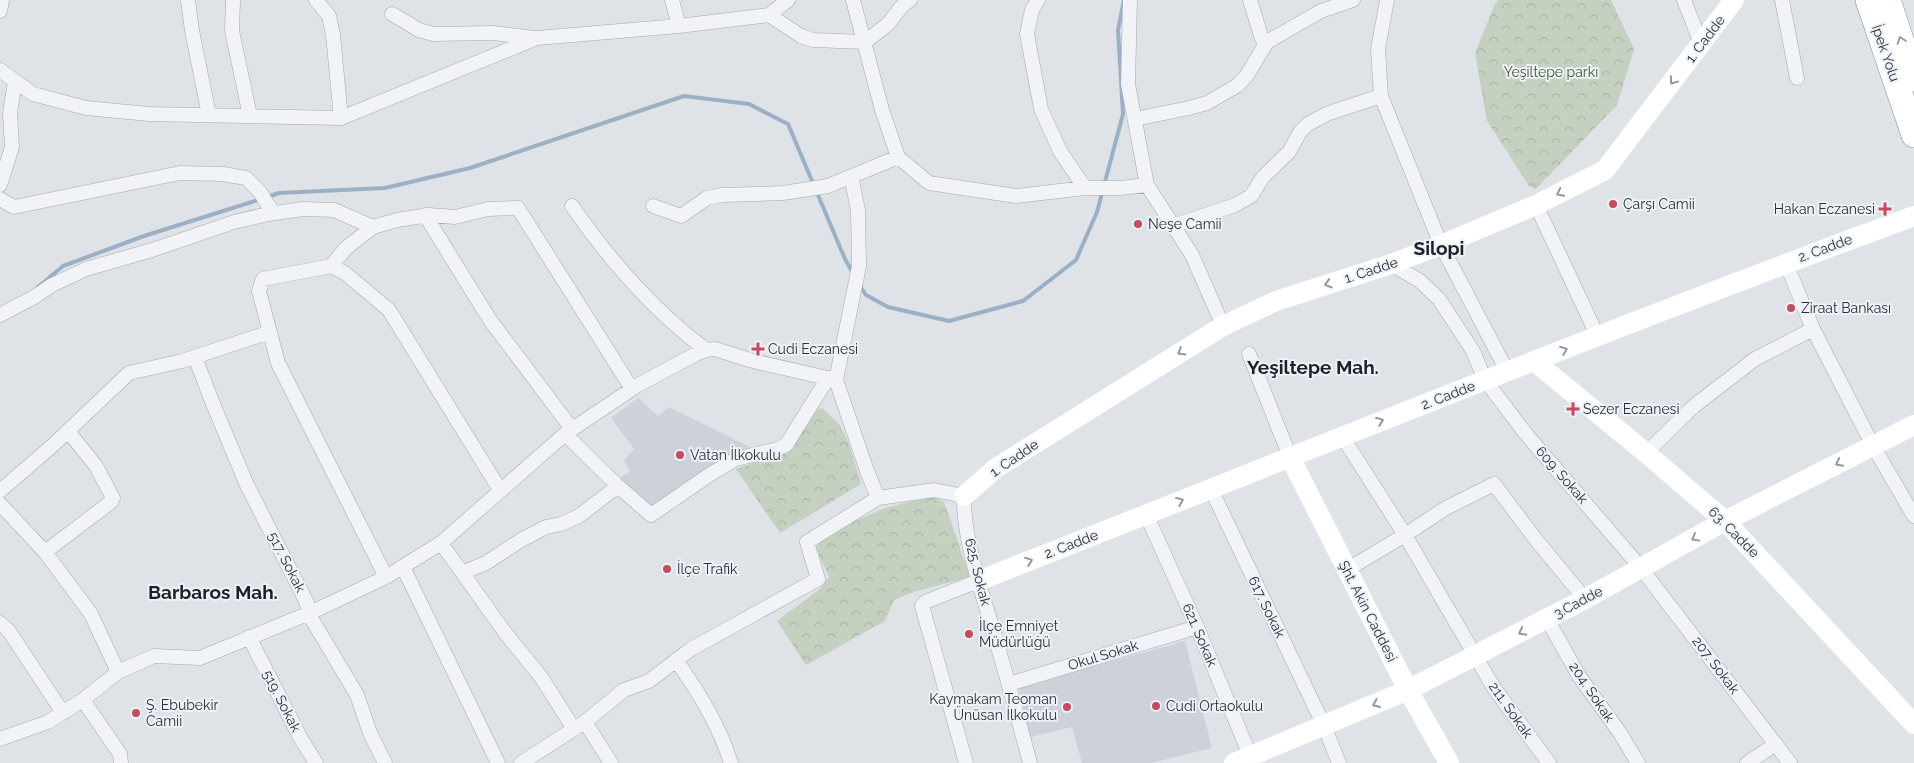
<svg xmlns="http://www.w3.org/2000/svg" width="1914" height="763" viewBox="0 0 1914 763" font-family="Raleway,sans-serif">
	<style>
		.built { fill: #cdd1d9 }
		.park { fill: url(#park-crowns) }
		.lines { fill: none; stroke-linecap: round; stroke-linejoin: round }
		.stream { stroke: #9cb0c5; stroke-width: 4 }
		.street-casing { stroke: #a5a9b1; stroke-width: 15 }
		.highway-casing { stroke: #87909d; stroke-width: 26 }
		.street { stroke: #f1f3f6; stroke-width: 14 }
		.secondary { stroke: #fff; stroke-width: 20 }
		.highway { stroke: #fff; stroke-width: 25 }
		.oneway { stroke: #94989e }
		.poi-dot { fill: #c54b5f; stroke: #eef1f5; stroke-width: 2 }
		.labels { text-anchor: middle; stroke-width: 4; stroke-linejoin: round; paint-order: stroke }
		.street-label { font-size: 14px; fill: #29313d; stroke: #eef1f5 }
		.park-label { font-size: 14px; fill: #3e5837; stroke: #eef1f5 }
		.poi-label { font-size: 14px; fill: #29313d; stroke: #eef1f5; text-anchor: start }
		.district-label { font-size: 19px; font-weight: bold; fill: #1b222e; stroke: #eef1f5 }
	</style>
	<defs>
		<pattern id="park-crowns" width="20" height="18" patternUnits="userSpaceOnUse" patternTransform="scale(1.25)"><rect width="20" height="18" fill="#c5d1c0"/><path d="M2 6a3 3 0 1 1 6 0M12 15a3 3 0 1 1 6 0" fill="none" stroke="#a9b4a6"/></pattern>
	</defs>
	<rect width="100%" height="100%" fill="#dfe2e7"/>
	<path class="built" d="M638,398L658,416L669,407L750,447L715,464L652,506L620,478L630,471L624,461L634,449L611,418Z
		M1185,641L1212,748L1150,763H1082L1072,727L1030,737L1019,687Z"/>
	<path class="park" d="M1498,0H1611L1634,49L1617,105L1536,189L1529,186L1487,121L1475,53L1494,6Z
		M822,408L840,425L849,444L861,484L780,533L736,469L790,450L816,410Z
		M933,496L944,502L970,577L913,592L894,600L885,621L806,665L777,621L820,589L829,577L816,548L824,535L885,508Z"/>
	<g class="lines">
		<path class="stream" d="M267,197L279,193L385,188L470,168L684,96L749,104L788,124L845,259L853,273
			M860,286L866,295L888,307L949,321L1023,301L1076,260L1097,212L1123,114L1118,30L1124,0
			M37,288L63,266L144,236L261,199"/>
		<g class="street-casing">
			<path id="street" d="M188,0L192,31L209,115
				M233,0L232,31L250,116
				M316,0L329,16L333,35L341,118
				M672,0L679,26
				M853,0L882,110L898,157L929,183L1016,196L1085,188H1120L1147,185
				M1038,0L1032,10L1027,34L1041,109L1060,151L1085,188
				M1130,0L1128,84L1147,185L1192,255L1223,326
				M1250,0L1261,36L1264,42H1267L1321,11L1353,0
				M1387,0L1378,49L1381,96L1441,245L1507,371
				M1684,0L1701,44
				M1782,0L1797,78
				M0,11L2,0
				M392,14L419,30L433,34L494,33L534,38
				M769,15L788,0
				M0,70L33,94L86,108L149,114L341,118L537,38L679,26L769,15L801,36L813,40L865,42L888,24L902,6L910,0
				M1135,119L1189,108L1207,103L1238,85L1247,75L1267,42
				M851,176L858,210L859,266L836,380L867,471L878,498
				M0,185L12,147L10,113L15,81
				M0,199L14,207L180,173L223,174L246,178L260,192L273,213
				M1536,205L1598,337
				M572,206C610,261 653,310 706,350
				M653,206L681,216L707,198L723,195L783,193L828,186L898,157
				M425,215L490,320L572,429
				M1173,226L1235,205L1251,196L1263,177L1289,152L1300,132L1308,124L1329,113L1381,96
				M1786,263L1813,329L1873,446L1914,516
				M1391,264L1420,281L1439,299L1473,351L1485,380L1526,434L1641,568L1790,763
				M331,266L346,248L373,227L397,220L429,215L455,217L488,209L518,208L632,389
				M0,315L36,296L52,285L86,269L152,250L234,222L268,214L303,209L334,210L373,227
				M1249,354L1290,457
				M195,357L213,404L247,485L307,603L308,613L357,695L370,733L385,763
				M565,434L618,486L651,515L709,475L736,459L777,449L786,445L828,378
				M1342,436L1405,535L1494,688L1549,763
				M1646,453L1694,406L1755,359L1813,329
				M1211,489L1324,726L1339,763
				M0,491L52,446L129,373L182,361L270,332
				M0,504L45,552L91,614L118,672
				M1146,514L1197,627L1253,763
				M441,543L506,634L541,677L574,729
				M45,552L111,502L113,498L96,466L68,431
				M403,567L498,763
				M1348,569L1405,535L1446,508L1494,484L1537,541L1585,599
				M464,572L486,563L521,540L546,527L561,524L579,516L618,486
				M386,577L278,363L259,291L263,279L331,266L345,273L389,310L500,490
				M1547,619L1579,676L1620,733L1638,763
				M0,623L9,631L63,713
				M249,637L301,739L316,763
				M676,660C699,693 719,725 731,763
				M1009,684L1197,627
				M585,722L611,763
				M0,739L48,722L83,700
				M121,763L120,754L83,700L118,672L154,656L200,658L312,612L386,577L441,543L565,434L638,385L696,354L706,350L715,349L753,361L836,380
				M521,763L585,722L624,690L649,681L691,649L818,579L807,542L878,498L934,490L964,496C963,538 981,589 993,630C1006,674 1018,718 1030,763
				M966,763L922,606L925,602L983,579
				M1747,763L1776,744"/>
		</g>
		<g class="highway-casing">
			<path id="highway" d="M1868,0L1914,135
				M1888,0L1914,79"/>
		</g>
		<use href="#street" class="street"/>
		<path class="secondary" d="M1534,361L1646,453L1725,521L1914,724
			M1290,457L1408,690L1449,763
			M964,496L996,468L1223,326L1276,301L1391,264L1441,245L1536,205L1605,170L1734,0
			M983,579C1293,457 1602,331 1914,216
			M1234,763L1408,690L1585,599L1725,521L1914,425"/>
		<use href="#highway" class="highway"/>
	</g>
	<defs><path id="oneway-chevron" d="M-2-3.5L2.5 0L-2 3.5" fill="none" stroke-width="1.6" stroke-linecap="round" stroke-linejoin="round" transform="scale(1.25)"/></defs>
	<g class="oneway">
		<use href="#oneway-chevron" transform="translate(1901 40) rotate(-108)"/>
		<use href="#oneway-chevron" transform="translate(1673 81) rotate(127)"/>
		<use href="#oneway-chevron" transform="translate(1560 193) rotate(153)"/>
		<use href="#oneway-chevron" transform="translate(1328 284) rotate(163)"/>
		<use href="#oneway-chevron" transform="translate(1564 350) rotate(-21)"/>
		<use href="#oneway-chevron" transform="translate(1181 352) rotate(149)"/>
		<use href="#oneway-chevron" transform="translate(1380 421) rotate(-21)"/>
		<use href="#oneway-chevron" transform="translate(1839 463) rotate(153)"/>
		<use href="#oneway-chevron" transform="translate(1180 501) rotate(-22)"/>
		<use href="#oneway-chevron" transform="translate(1695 538) rotate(151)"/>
		<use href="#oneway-chevron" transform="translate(1029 561) rotate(-21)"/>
		<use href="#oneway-chevron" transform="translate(1522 632) rotate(153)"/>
		<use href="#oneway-chevron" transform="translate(1376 704) rotate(157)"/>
	</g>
	<g class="poi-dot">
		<circle cx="1613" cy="204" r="5"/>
		<path d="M1882.5 201.5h5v5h5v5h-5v5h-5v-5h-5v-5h5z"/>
		<circle cx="1138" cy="224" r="5"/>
		<circle cx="1791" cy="308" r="5"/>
		<path d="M755.5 341.5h5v5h5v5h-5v5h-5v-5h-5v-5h5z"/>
		<path d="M1570.5 401.5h5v5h5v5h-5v5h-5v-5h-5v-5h5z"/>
		<circle cx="680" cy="455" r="5"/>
		<circle cx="667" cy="569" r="5"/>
		<circle cx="969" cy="634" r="5"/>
		<circle cx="1156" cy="706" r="5"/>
		<circle cx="1067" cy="707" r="5"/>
		<circle cx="136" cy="713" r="5"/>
	</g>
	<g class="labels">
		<g class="street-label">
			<text transform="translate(1705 39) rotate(-53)" y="5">1. Cadde</text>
			<text transform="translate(1886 53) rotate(71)" y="5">İpek Yolu</text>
			<text transform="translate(1825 248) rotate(-20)" y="5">2. Cadde</text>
			<text transform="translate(1371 270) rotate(-18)" y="5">1. Cadde</text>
			<text transform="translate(1448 395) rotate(-21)" y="5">2. Cadde</text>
			<text transform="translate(1014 458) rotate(-34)" y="5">1. Cadde</text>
			<text transform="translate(1562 475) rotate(49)" y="5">609. Sokak</text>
			<text transform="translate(1734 532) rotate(45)" y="5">63. Cadde</text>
			<text transform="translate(1071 544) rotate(-21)" y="5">2. Cadde</text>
			<text transform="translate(287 562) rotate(63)" y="5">517. Sokak</text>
			<text transform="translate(978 572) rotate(76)" y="5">625. Sokak</text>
			<text transform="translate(1578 602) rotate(-28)" y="5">3.Cadde</text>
			<text transform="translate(1267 607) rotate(64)" y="5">617. Sokak</text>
			<text transform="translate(1368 611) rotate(63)" y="5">Şht. Akin Caddesi</text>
			<text transform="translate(1200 635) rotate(67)" y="5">621. Sokak</text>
			<text transform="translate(1103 655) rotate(-17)" y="5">Okul Sokak</text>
			<text transform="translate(1716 665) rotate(53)" y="5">207. Sokak</text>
			<text transform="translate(1592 692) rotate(56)" y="5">204. Sokak</text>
			<text transform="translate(282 701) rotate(63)" y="5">519. Sokak</text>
			<text transform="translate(1511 710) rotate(55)" y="5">211. Sokak</text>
		</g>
		<g class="park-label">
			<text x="1551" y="77">Yeşiltepe parkı</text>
		</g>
		<g class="poi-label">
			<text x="1623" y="209">Çarşı Camii</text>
			<text x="1875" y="214" text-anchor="end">Hakan Eczanesi</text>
			<text x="1148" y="229">Neşe Camii</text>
			<text x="1801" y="313">Ziraat Bankası</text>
			<text x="768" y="354">Cudi Eczanesi</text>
			<text x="1583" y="414">Sezer Eczanesi</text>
			<text x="690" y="460">Vatan İlkokulu</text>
			<text x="677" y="574">İlçe Trafik</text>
			<text x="979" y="631">İlçe Emniyet<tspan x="979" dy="16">Müdürlüğü</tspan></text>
			<text x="1057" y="704" text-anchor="end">Kaymakam Teoman<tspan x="1057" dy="16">Ünüsan İlkokulu</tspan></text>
			<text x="146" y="710">Ş. Ebubekir<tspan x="146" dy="16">Camii</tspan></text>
			<text x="1166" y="711">Cudi Ortaokulu</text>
		</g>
		<g class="district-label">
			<text x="1439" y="255">Silopi</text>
			<text x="1313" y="374">Yeşiltepe Mah.</text>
			<text x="213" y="599">Barbaros Mah.</text>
		</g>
	</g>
</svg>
